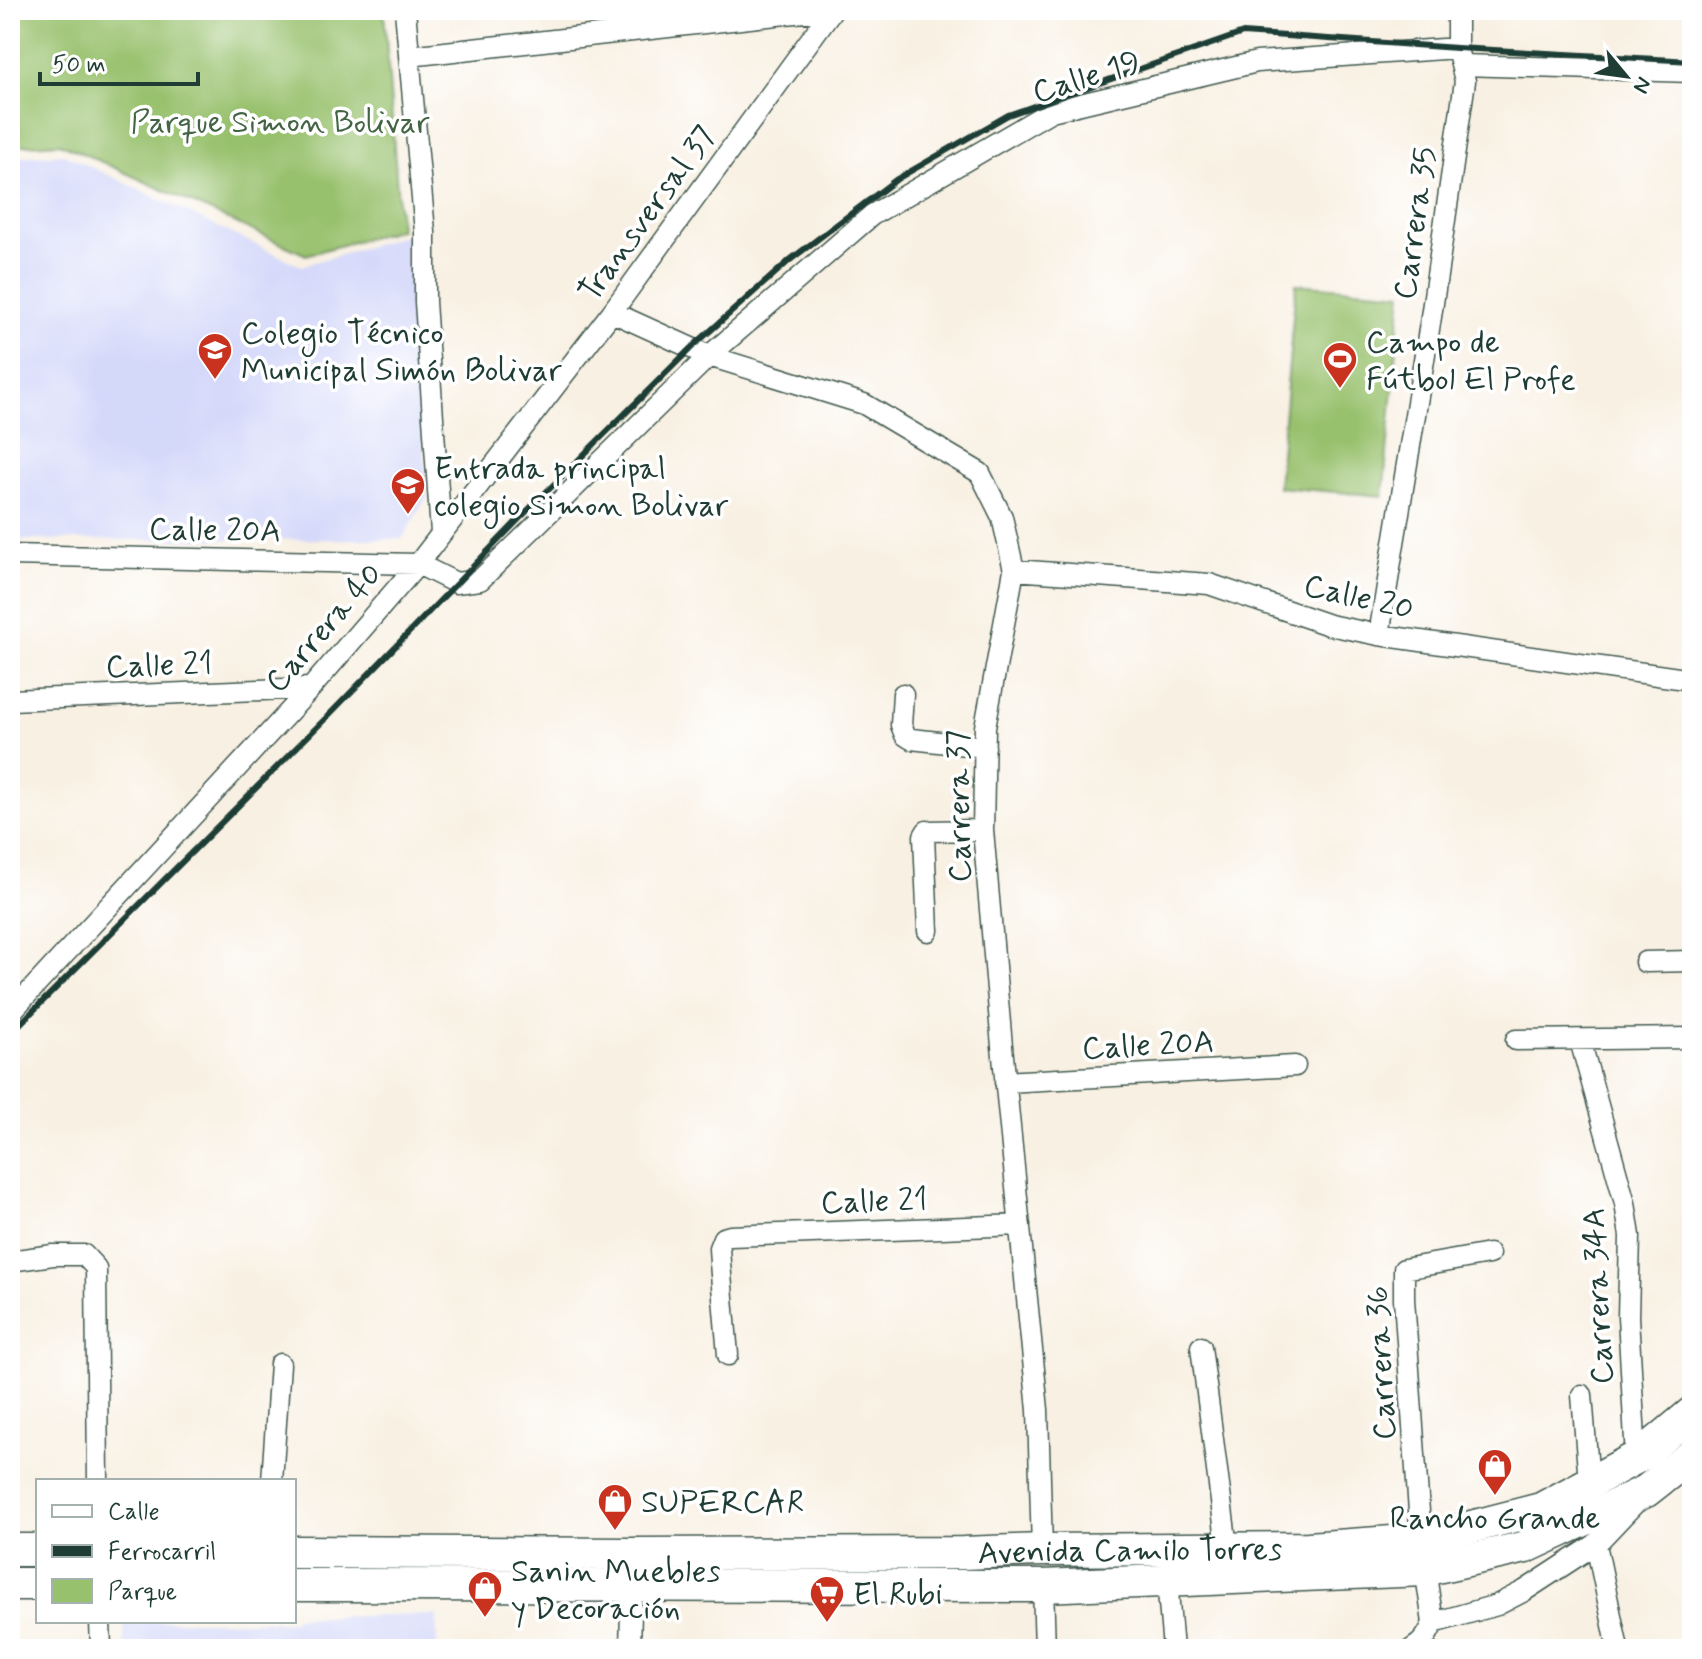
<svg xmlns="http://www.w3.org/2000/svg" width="1702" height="1659" viewBox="0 0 1702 1659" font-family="Mynerve,sans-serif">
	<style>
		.built { fill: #d4d8f9 }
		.green { fill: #98c16d; stroke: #5c7f50; stroke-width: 2 }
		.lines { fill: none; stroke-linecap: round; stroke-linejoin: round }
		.minor-casing { stroke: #40584e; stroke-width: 23 }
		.primary-casing { stroke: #40584e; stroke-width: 35 }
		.minor { stroke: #fff; stroke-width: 20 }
		.primary { stroke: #fff; stroke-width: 32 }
		.rail { stroke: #1f3d34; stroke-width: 6 }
		.labels { text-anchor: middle; stroke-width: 7; stroke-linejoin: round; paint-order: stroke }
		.street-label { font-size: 32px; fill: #1f3d34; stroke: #fff }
		.park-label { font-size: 32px; fill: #436545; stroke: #fff }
		.poi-label { font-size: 32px; fill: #1f3d34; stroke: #fff; text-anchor: start }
	</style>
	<rect width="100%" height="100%" fill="#fff"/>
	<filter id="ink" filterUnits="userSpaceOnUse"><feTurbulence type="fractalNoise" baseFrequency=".0125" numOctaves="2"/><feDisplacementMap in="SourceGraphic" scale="16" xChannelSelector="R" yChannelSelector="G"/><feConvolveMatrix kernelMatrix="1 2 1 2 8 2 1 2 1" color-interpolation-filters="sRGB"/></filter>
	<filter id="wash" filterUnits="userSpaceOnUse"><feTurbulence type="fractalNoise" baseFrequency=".006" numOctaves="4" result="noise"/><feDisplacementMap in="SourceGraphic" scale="32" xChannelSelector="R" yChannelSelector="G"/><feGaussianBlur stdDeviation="1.8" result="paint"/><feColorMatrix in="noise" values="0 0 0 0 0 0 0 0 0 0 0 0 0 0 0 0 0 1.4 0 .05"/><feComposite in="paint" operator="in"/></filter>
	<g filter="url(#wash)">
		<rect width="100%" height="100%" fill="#f8f0e2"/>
		<path class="built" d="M64,154L301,266L410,234L427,497L402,539L10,540V157Z
			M437,1615V1649H124V1621H294V1617Z"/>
		<path class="green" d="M10,10H384L400,229L306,255L60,143L10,146Z
			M1296,284L1402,293L1383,496L1278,487Z"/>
	</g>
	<g filter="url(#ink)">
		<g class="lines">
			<g class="minor-casing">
				<path id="minor" d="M405,10L425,232V302L441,533
					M409,56L822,10
					M1462,65L1692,72
					M612,312L709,356L864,404L980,473L1002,517L1014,570L985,727L983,830L1002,1046L1038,1410L1042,1550
					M10,555L418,564L456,583L480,580L709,356L872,215L1051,111L1257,62L1457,48
					M1014,570L1209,584L1329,625L1379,635L1692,680
					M1379,635L1431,317L1465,81L1457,48V10
					M903,694L901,725L905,735L911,739L985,747
					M10,700L311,688
					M928,931L924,836L927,831L983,830
					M1645,962L1692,961
					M10,1013L311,688L418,564L612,312L832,10
					M1516,1040L1692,1038
					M1580,1040L1625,1203L1630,1236L1628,1317L1636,1458
					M1005,1082L1295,1066
					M10,1261L53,1255H84L96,1268L98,1481
					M1201,1347L1227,1547
					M728,1355L720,1263L719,1248L723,1238L730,1236L1020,1225
					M1582,1395L1589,1483
					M272,1481L280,1364
					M1596,1544L1618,1649
					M1167,1580L1173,1649
					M1043,1586L1045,1649
					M100,1621L101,1649
					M1433,1623L1497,1605L1524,1591L1596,1544L1635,1503
					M630,1649L632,1574
					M1412,1649C1423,1643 1428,1635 1433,1623L1421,1540L1404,1299V1269L1489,1254"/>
			</g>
			<g class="primary-casing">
				<g id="primary">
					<path d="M10,1550H38"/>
					<path id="s1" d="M294,1552L633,1554L963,1553L1042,1550L1308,1548L1421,1540L1541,1509L1643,1454L1692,1413"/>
					<path d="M10,1584H38"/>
					<path d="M294,1585L1043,1586L1424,1570L1526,1547L1646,1491L1692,1455"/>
				</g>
			</g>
			<use href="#minor" class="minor"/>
			<use href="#primary" class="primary"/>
			<path class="rail" d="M10,1034L325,719L519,519L691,348L790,260L897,179L1008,115L1243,33L1457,48L1692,61"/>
		</g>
	</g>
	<defs>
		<g id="school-pin" transform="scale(1.8)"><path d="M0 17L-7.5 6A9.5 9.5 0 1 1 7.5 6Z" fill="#c8321e" stroke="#fff"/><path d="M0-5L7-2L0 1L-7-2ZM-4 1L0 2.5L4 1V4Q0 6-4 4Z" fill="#fff"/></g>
		<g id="stadium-pin" transform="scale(1.8)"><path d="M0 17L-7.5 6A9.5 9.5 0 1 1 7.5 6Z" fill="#c8321e" stroke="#fff"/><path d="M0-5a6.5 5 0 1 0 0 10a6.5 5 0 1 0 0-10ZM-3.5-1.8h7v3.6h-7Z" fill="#fff"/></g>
		<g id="shop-pin" transform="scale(1.8)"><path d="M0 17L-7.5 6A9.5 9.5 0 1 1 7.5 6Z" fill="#c8321e" stroke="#fff"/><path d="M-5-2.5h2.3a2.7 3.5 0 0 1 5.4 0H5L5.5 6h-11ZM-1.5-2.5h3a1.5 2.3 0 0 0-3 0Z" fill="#fff"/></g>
		<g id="supermarket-pin" transform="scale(1.8)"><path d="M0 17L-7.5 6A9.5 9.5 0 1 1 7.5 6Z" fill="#c8321e" stroke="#fff"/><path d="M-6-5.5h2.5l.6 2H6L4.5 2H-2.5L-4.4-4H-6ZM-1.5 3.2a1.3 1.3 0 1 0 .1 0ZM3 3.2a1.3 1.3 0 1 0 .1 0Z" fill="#fff"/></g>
	</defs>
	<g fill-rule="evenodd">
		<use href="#school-pin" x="215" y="350"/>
		<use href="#stadium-pin" x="1340" y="359"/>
		<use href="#school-pin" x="408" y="485"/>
		<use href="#shop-pin" x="1495" y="1466"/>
		<use href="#shop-pin" x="615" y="1501"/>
		<use href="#shop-pin" x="485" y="1588"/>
		<use href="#supermarket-pin" x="827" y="1593"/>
	</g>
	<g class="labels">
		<g class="street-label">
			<text transform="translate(1086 76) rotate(-17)" y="11">Calle 19</text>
			<text transform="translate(646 213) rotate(-54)" y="11">Transversal 37</text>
			<text transform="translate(1414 223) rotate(-82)" y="11">Carrera 35</text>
			<text transform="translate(215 529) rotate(1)" y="11">Calle 20A</text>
			<text transform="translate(1359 596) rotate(13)" y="11">Calle 20</text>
			<text transform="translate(323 627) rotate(-49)" y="11">Carrera 40</text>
			<text transform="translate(159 664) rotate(-2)" y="11">Calle 21</text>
			<text transform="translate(958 806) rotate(-91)" y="11">Carrera 37</text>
			<text transform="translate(1148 1044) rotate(-3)" y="11">Calle 20A</text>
			<text transform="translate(874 1200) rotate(-2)" y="11">Calle 21</text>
			<text transform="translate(1597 1296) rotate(-93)" y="11">Carrera 34A</text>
			<text transform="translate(1380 1363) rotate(-93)" y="11">Carrera 36</text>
			<text dy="11" stroke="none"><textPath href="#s1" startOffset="836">Avenida Camilo Torres</textPath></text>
		</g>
		<g class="park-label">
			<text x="280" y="132">Parque Simon Bolivar</text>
		</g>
		<g class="poi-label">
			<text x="241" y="343">Colegio Técnico<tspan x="241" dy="37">Municipal Simón Bolivar</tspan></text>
			<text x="1366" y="352">Campo de<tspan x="1366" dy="37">Fútbol El Profe</tspan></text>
			<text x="434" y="478">Entrada principal<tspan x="434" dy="37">colegio Simon Bolivar</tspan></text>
			<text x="641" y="1512">SUPERCAR</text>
			<text x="1495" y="1528" text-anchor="middle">Rancho Grande</text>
			<text x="511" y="1581">Sanin Muebles<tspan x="511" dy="37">y Decoración</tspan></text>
			<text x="853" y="1604">El Rubi</text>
		</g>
	</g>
	<rect width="1702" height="1659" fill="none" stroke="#fff" stroke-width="40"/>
	<rect x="36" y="1479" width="260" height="144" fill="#ffffff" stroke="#a5b1ae" stroke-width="2"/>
	<rect x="52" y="1505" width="40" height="12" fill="#ffffff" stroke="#a5b1ae" stroke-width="2"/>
	<text x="108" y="1519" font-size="24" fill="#1f3d34">Calle</text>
	<rect x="52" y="1545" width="40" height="12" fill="#1f3d34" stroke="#a5b1ae" stroke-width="2"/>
	<text x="108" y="1559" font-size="24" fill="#1f3d34">Ferrocarril</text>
	<rect x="52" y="1579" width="40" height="24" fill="#98c16d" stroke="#a5b1ae" stroke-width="2"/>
	<text x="108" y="1599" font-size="24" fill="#1f3d34">Parque</text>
	<g transform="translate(1626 76) rotate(119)" stroke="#ffffff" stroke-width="6" paint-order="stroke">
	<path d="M0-6L14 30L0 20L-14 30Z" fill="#1f3d34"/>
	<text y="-12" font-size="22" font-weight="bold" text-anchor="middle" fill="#1f3d34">N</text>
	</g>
	<path d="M40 72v12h158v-12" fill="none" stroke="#1f3d34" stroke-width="4"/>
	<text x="52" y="72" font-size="24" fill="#1f3d34" stroke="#ffffff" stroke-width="6" paint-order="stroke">50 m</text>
</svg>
